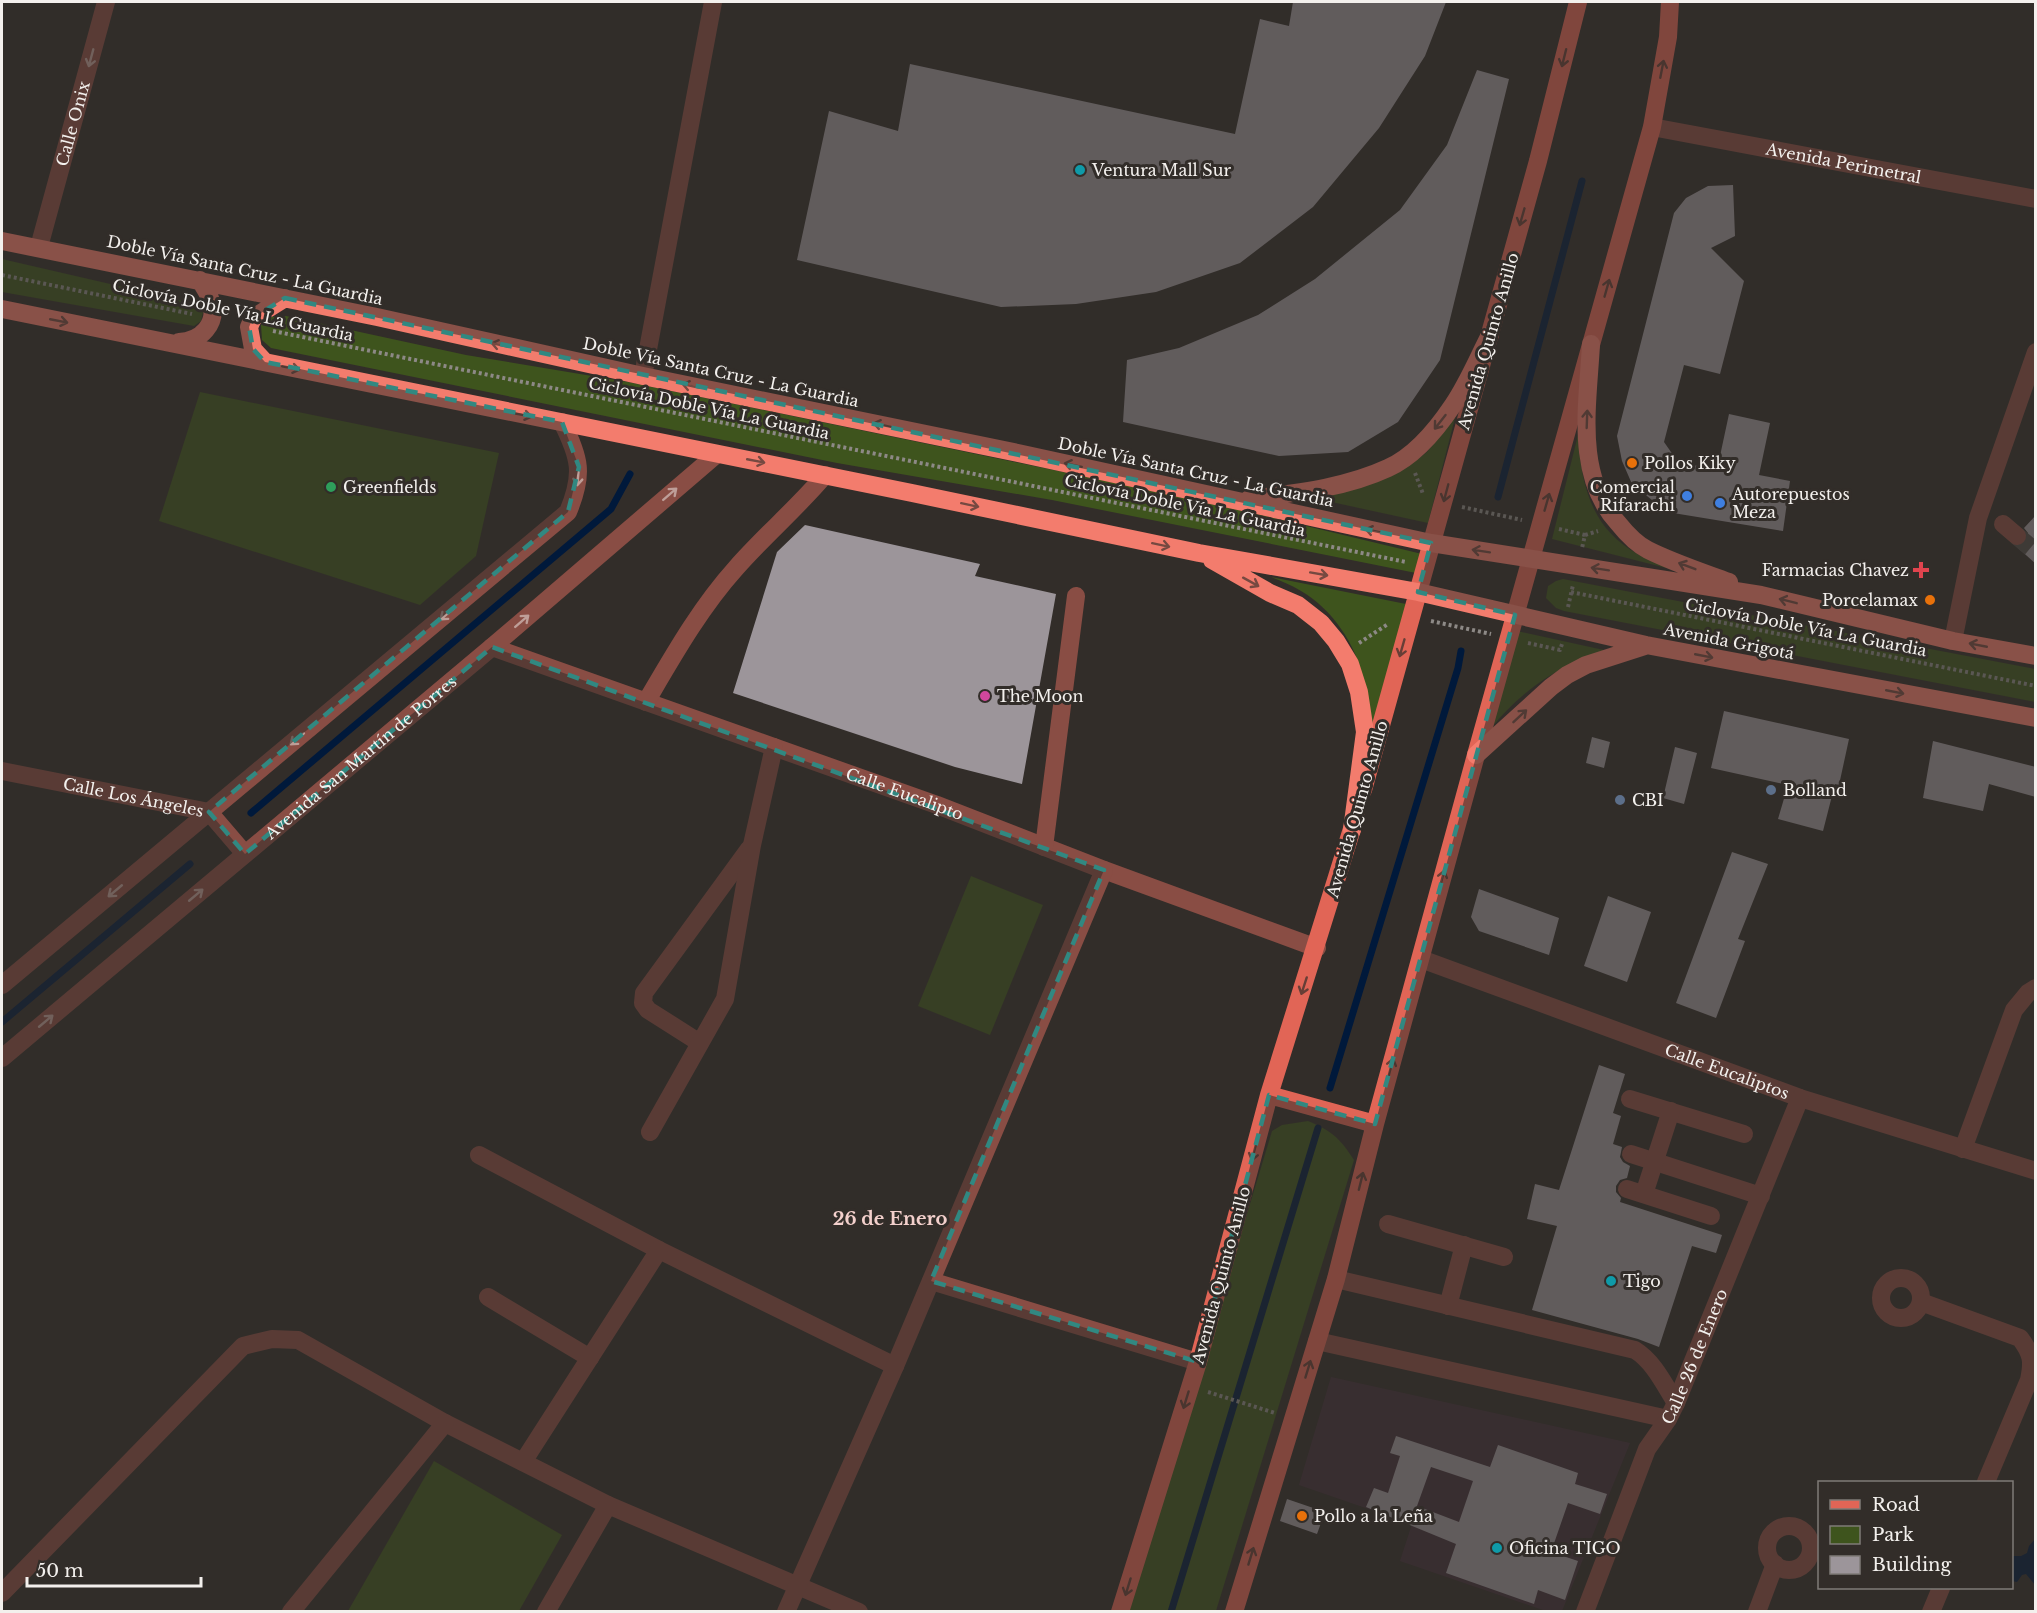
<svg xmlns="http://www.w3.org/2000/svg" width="2037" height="1613" viewBox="0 0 2037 1613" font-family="'Libre Baskerville',serif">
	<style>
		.commercial { fill: #423039 }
		.green { fill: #3e541d }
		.water { fill: #00193b }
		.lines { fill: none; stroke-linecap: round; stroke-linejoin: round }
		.stream { stroke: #00193b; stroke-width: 7 }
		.building { fill: #9c959a; fill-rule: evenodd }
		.minor-tunnel { stroke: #4f4a46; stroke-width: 18; stroke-dasharray: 18 9; stroke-linecap: butt }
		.path { stroke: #8d8986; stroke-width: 4; stroke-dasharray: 3 3; stroke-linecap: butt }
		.minor { stroke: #894d44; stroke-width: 18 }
		.major { stroke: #e16556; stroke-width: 18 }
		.highway { stroke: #f37c6d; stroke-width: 18 }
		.oneway { stroke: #be9e98 }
		.oneway2 { stroke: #673e36 }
		.oneway3 { stroke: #764941 }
		.marked { fill: none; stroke: #318881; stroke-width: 4.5; stroke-dasharray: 12 8; stroke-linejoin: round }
		.culture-dot { fill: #0f9aa8; stroke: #322d29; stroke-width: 2 }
		.food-dot { fill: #e8710a; stroke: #322d29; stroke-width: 2 }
		.leisure-dot { fill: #2e9e5b; stroke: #322d29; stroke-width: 2 }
		.shop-dot { fill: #3f7fe0; stroke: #322d29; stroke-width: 2 }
		.health-dot { fill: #e0444e; stroke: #322d29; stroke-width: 2 }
		.hotel-dot { fill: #d1479c; stroke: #322d29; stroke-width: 2 }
		.service-dot { fill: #5c6f8a; stroke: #322d29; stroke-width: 2 }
		.labels { text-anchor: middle; stroke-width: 6; stroke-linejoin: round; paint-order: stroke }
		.street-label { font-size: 16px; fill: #f3f0ed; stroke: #322d29 }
		.poi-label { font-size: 16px; fill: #f3f0ed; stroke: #322d29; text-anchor: start }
		.neighbourhood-label { font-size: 18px; font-weight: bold; fill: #f3d0cc; stroke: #322d29 }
	</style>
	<rect width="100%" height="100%" fill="#322d29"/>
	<path class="commercial" d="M1331,1377L1630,1443L1562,1611H1546L1400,1561L1412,1524L1299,1485Z"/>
	<path class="green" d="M2,259L197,304L203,312L201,321L194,326L2,292Z
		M286,316L466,355L628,382L1116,483L1265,516L1422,554L1416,573L1052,500L837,463L271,348L262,340L261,325L270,317Z
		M200,392L499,453L476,556L420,605L159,521Z
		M1456,414L1428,523L1313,498L1406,468L1427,452Z
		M1578,435C1581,484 1591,529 1638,554C1652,562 1667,566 1682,572L1552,539Z
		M1271,577L1406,604L1370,748C1368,726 1368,701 1363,679C1356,644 1332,609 1301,591C1291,585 1281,581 1271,577Z
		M1563,579L2035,669V702L1564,611L1556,608L1546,598L1548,586L1556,581Z
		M1517,631L1613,652C1601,655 1588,657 1577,662C1544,675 1514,700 1492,727Z
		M971,876L1043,905L990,1035L918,1006Z
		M1308,1121C1332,1131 1340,1138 1354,1160L1216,1611L1127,1612L1272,1131L1282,1125Z
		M434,1461L562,1535L519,1611H348Z"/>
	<path class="water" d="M2035,1539V1585L2026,1574L2022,1575L2017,1582L2012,1581V1556H2021L2027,1553L2029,1546Z"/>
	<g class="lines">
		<path class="stream" d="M1498,497L1582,181
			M251,813L611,509L630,474
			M2,1022L190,864
			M1330,1088L1458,668L1461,651
			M1171,1612L1318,1128"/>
	</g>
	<path class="building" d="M1293,2H1446L1425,56L1379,128L1313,207L1240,263L1156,292L1076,304L1001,307L797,260L829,111L898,131L910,64L1235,134L1260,19L1289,26Z
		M1477,70L1509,79L1440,360L1398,422L1348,452L1279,456L1123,422L1127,360L1179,348L1258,315L1315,279L1400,210L1447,145Z
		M1733,185L1735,236L1711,248L1744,281L1720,374L1684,365L1664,442L1678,462L1717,470L1729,414L1770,423L1759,475L1790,481L1783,531L1667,512L1632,484L1622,461L1617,436L1674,213L1686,198L1708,186Z
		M2036,515V564L2017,547L2026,543L2028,533L2024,528Z
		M805,525L980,564L975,576L1056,594L1022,784L955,767L733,693L777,552Z
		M1724,711L1849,739L1839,785L1835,784L1823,831L1778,819L1788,785L1711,768Z
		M1592,737L1610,742L1604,768L1586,763Z
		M1933,741L2036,767V797L1989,784L1983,811L1923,798Z
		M1675,747L1697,753L1684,804L1663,798Z
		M1732,852L1768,864L1738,939L1745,941L1716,1018L1676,1003Z
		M1479,889L1559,918L1549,955L1479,931L1471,917Z
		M1608,896L1651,912L1627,982L1584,966Z
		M1599,1065L1625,1074L1613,1113L1621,1116L1613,1144L1622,1147L1620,1157L1623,1162L1630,1166L1627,1178L1620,1180L1616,1186V1192L1621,1198L1620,1202L1722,1235L1716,1253L1692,1246L1659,1347L1638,1339L1532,1310L1557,1226L1527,1219L1535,1184L1559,1190Z
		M1396,1436L1490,1467L1498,1445L1578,1473L1575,1484L1607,1494L1600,1514L1568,1503L1551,1552L1578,1561L1565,1600L1538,1590L1534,1604L1446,1573L1456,1544L1366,1507L1374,1488L1388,1493L1400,1456L1390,1453ZM1431,1467L1473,1481L1459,1522L1417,1506Z
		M1287,1499L1325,1512L1317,1534L1280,1521Z"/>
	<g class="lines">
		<path class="minor-tunnel" d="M2017,536L2036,552"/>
		<path class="path" d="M2,275L192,314
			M273,331L1406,562
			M1415,473L1423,494
			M1462,507L1522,520
			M1559,529L1585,535L1582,548
			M1585,535L1598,531
			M1571,592L2036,686
			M1568,607L1573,585
			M1431,621L1491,634
			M1359,643L1388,624
			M1528,643L1560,650L1562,644
			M1208,1392L1275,1413"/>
		<g class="minor">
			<path id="s1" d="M1652,127L2036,199"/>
			<path id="s2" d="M39,247L106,2"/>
			<path d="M643,376L713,2"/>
			<path d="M2003,524L2017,536"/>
			<path d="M1953,641L1978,518L2036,352"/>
			<path id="s3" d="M492,647L937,805L1104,870L1317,948"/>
			<path d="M646,702C673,656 700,608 736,568C764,536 797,508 825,475"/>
			<path id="s4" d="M2,771L209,812L245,854"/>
			<path d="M1044,847L1076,596"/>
			<path id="s5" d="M1421,959L1800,1098L2036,1171"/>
			<path d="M2,985L568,512C584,474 580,458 562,422"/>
			<path d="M700,1043L648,1010L643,1003L644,993L749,849"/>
			<path id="s6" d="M2,1058L492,647L717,454"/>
			<path d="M1630,1099L1744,1134"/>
			<path d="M650,1132L725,999L752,845L774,747"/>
			<path d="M1963,1149L2014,1010L2028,993L2036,988"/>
			<path d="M1631,1154L1761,1196"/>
			<path d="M479,1155L659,1250L895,1366"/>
			<path d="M1627,1189L1711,1216"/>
			<path d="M1644,1194L1671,1111"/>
			<path d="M1388,1224L1504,1257"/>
			<circle cx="1901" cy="1298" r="20"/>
			<path d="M1336,1279L1635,1350C1654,1362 1664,1384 1676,1403"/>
			<path d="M931,1281L1198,1362"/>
			<path d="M488,1297L590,1358"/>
			<path d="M1921,1302L2020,1338C2032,1354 2033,1361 2029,1380L1986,1482"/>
			<path d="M1448,1306L1464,1245"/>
			<path d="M1317,1341L1668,1419"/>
			<path d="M523,1462L659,1250"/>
			<circle cx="1789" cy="1548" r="22"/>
			<path d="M2,1593L243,1346L272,1339L298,1340L445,1423L608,1505L859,1612"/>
			<path d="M291,1612L445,1423"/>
			<path d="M546,1612L608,1505"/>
			<path d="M786,1612L895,1366L1104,870"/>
			<path id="s7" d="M1585,1612L1647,1449L1668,1419L1676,1403L1800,1098"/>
			<path d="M1757,1612L1775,1564"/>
			<path d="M1931,1612L1941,1588"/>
		</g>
		<path class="major" d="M1363,790L1538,161L1578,2
			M1269,1095L1375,1124
			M1120,1612L1198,1362L1269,1095L1356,816
			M1234,1612L1336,1279L1375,1124L1476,755L1652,127L1668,37L1670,2"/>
		<path class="highway" d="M2,241L377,317L643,376L1018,453L1431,543L1761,595L1953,641L2036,656
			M2,309L912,493L1199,553L1418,592L1646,645L2036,718
			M179,342C201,341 218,324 211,301C209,294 203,286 200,280
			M1591,344C1588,404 1574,475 1618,523C1626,533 1636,544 1648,550C1674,563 1702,572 1729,582
			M265,362L253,349L249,327L253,318L285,298
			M1249,499C1296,493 1345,488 1388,468C1415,456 1437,429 1453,405C1468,383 1478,358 1490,335
			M1212,560L1270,593L1298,605L1321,623L1336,641L1350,664L1359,692L1365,732L1352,830
			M1476,755L1551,687L1567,675L1586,665L1645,646"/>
	</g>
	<defs><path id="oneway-shaft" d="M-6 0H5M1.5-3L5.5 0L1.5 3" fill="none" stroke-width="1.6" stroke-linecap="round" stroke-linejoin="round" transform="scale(1.5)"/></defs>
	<g class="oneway">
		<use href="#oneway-shaft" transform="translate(91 58) rotate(105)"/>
		<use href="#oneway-shaft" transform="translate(578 477) rotate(95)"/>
		<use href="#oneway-shaft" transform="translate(670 494) rotate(-41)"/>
		<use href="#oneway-shaft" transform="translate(447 614) rotate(140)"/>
		<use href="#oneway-shaft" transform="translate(522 621) rotate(-41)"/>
		<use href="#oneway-shaft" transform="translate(297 739) rotate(140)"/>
		<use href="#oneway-shaft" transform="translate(115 891) rotate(140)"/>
		<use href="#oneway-shaft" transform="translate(196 895) rotate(-40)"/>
		<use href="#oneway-shaft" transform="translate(46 1021) rotate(-40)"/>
	</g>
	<g class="oneway2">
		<use href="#oneway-shaft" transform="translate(1564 58) rotate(104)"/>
		<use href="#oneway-shaft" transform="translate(1662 69) rotate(-79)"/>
		<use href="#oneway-shaft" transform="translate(1522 217) rotate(106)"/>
		<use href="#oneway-shaft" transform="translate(1607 288) rotate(-74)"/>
		<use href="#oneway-shaft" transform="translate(1446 493) rotate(105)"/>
		<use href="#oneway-shaft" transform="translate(1547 502) rotate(-74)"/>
		<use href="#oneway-shaft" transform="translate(1402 648) rotate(106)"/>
		<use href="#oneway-shaft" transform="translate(1442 879) rotate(-75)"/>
		<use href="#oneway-shaft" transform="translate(1304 986) rotate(108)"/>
		<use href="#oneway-shaft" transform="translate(1391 1067) rotate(-75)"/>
		<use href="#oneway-shaft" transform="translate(1254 1152) rotate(105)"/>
		<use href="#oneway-shaft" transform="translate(1361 1181) rotate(-76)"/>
		<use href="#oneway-shaft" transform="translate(1308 1369) rotate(-73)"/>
		<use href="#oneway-shaft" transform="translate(1186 1400) rotate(107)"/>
		<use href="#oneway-shaft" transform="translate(1251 1556) rotate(-73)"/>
		<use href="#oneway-shaft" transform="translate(1128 1587) rotate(107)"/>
	</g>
	<g class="oneway3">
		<use href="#oneway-shaft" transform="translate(59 321) rotate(11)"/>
		<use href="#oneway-shaft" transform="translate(500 345) rotate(-168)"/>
		<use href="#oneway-shaft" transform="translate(291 368) rotate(11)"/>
		<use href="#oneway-shaft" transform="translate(691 386) rotate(-168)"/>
		<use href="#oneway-shaft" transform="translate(523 415) rotate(11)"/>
		<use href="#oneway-shaft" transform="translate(1587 419) rotate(-88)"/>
		<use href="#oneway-shaft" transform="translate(1440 422) rotate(128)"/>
		<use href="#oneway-shaft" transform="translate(882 425) rotate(-168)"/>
		<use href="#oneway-shaft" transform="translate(756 461) rotate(11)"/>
		<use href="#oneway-shaft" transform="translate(1073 465) rotate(-168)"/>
		<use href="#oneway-shaft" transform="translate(970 505) rotate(12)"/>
		<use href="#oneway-shaft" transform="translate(1374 531) rotate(-168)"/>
		<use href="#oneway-shaft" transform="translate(1161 545) rotate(12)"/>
		<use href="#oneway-shaft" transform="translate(1481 551) rotate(-171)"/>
		<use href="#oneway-shaft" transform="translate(1687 566) rotate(-159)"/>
		<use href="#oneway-shaft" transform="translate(1600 569) rotate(-171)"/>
		<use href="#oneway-shaft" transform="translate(1319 574) rotate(10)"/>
		<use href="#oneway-shaft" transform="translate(1251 582) rotate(29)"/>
		<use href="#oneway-shaft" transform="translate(1788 601) rotate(-166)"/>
		<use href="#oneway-shaft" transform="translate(1978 645) rotate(-169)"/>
		<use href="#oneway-shaft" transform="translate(1704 656) rotate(11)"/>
		<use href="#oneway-shaft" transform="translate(1895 692) rotate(11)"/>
		<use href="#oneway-shaft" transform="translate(1520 716) rotate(-43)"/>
	</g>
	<path d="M0 0H2037V1613H0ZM285,298L1431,543L1418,592L1515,615L1375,1124L1269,1095L1198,1362L931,1281L1104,870L492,647L245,854L209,812L568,512L579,467L562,422L265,362L253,349L249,327L253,318Z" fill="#322d29" fill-opacity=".55" fill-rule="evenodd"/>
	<path class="marked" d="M285,298L1431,543L1418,592L1515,615L1375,1124L1269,1095L1198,1362L931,1281L1104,870L492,647L245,854L209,812L568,512L579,467L562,422L265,362L253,349L249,327L253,318Z"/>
	<g class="culture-dot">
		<circle cx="1080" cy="170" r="6"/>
		<circle cx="1611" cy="1281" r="6"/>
		<circle cx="1497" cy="1548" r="6"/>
	</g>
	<g class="food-dot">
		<circle cx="1632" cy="463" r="6"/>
		<circle cx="1930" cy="600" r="6"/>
		<circle cx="1302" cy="1516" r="6"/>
	</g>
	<circle class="leisure-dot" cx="331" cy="487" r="6"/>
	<g class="shop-dot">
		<circle cx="1687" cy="496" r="6"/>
		<circle cx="1720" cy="503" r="6"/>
	</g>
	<path class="health-dot" d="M1918 561h6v6h6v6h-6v6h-6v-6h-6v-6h6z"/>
	<circle class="hotel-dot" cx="985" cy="696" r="6"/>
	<g class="service-dot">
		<circle cx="1771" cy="790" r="6"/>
		<circle cx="1620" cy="800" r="6"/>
	</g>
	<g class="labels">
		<g class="street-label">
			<text dy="6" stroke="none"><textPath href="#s2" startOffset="128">Calle Onix</textPath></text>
			<text dy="6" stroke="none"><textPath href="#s1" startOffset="195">Avenida Perimetral</textPath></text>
			<text transform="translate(245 270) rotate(12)" y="6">Doble Vía Santa Cruz - La Guardia</text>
			<text transform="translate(233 310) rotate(12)" y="6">Ciclovía Doble Vía La Guardia</text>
			<text transform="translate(1488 341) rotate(-74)" y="6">Avenida Quinto Anillo</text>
			<text transform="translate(721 372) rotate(12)" y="6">Doble Vía Santa Cruz - La Guardia</text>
			<text transform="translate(709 408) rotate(12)" y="6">Ciclovía Doble Vía La Guardia</text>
			<text transform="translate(1196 472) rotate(12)" y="6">Doble Vía Santa Cruz - La Guardia</text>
			<text transform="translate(1185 505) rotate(12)" y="6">Ciclovía Doble Vía La Guardia</text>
			<text transform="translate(1806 627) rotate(11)" y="6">Ciclovía Doble Vía La Guardia</text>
			<text transform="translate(1729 641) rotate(11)" y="6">Avenida Grigotá</text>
			<text dy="6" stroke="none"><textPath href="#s6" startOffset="468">Avenida San Martín de Porres</textPath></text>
			<text dy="6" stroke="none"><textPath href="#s3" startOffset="438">Calle Eucalipto</textPath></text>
			<text dy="6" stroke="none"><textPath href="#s4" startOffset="134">Calle Los Ángeles</textPath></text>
			<text transform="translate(1357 809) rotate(-74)" y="6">Avenida Quinto Anillo</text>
			<text dy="6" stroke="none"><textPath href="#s5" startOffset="326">Calle Eucaliptos</textPath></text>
			<text transform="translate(1221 1275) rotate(-75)" y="6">Avenida Quinto Anillo</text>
			<text dy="6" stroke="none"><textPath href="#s7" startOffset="279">Calle 26 de Enero</textPath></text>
		</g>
		<g class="poi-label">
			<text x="1092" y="176">Ventura Mall Sur</text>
			<text x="1644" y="469">Pollos Kiky</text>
			<text x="343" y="493">Greenfields</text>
			<text x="1675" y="493" text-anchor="end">Comercial<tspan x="1675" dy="18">Rifarachi</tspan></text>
			<text x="1732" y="500">Autorepuestos<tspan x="1732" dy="18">Meza</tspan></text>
			<text x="1909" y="576" text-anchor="end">Farmacias Chavez</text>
			<text x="1918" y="606" text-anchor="end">Porcelamax</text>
			<text x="997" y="702">The Moon</text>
			<text x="1783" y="796">Bolland</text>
			<text x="1632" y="806">CBI</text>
			<text x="1623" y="1287">Tigo</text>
			<text x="1314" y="1522">Pollo a la Leña</text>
			<text x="1509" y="1554">Oficina TIGO</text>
		</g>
		<g class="neighbourhood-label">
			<text x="890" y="1225">26 de Enero</text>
		</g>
	</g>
	<rect width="2037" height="1613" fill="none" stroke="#f3f0ed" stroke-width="6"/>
	<rect x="1818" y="1481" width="195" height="108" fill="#322d29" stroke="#7f7b77" stroke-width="1.5"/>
	<rect x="1830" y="1500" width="30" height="9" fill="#e16556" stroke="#7f7b77" stroke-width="1.5"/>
	<text x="1872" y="1511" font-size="18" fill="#f3f0ed">Road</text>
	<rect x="1830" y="1526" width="30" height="18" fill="#3e541d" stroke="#7f7b77" stroke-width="1.5"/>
	<text x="1872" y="1541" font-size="18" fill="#f3f0ed">Park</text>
	<rect x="1830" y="1556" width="30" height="18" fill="#9c959a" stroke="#7f7b77" stroke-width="1.5"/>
	<text x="1872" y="1571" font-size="18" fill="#f3f0ed">Building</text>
	<path d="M27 1577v9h174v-9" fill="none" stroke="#f3f0ed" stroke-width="3"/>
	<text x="36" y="1577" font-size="18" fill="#f3f0ed" stroke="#322d29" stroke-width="4.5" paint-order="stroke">50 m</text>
</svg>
